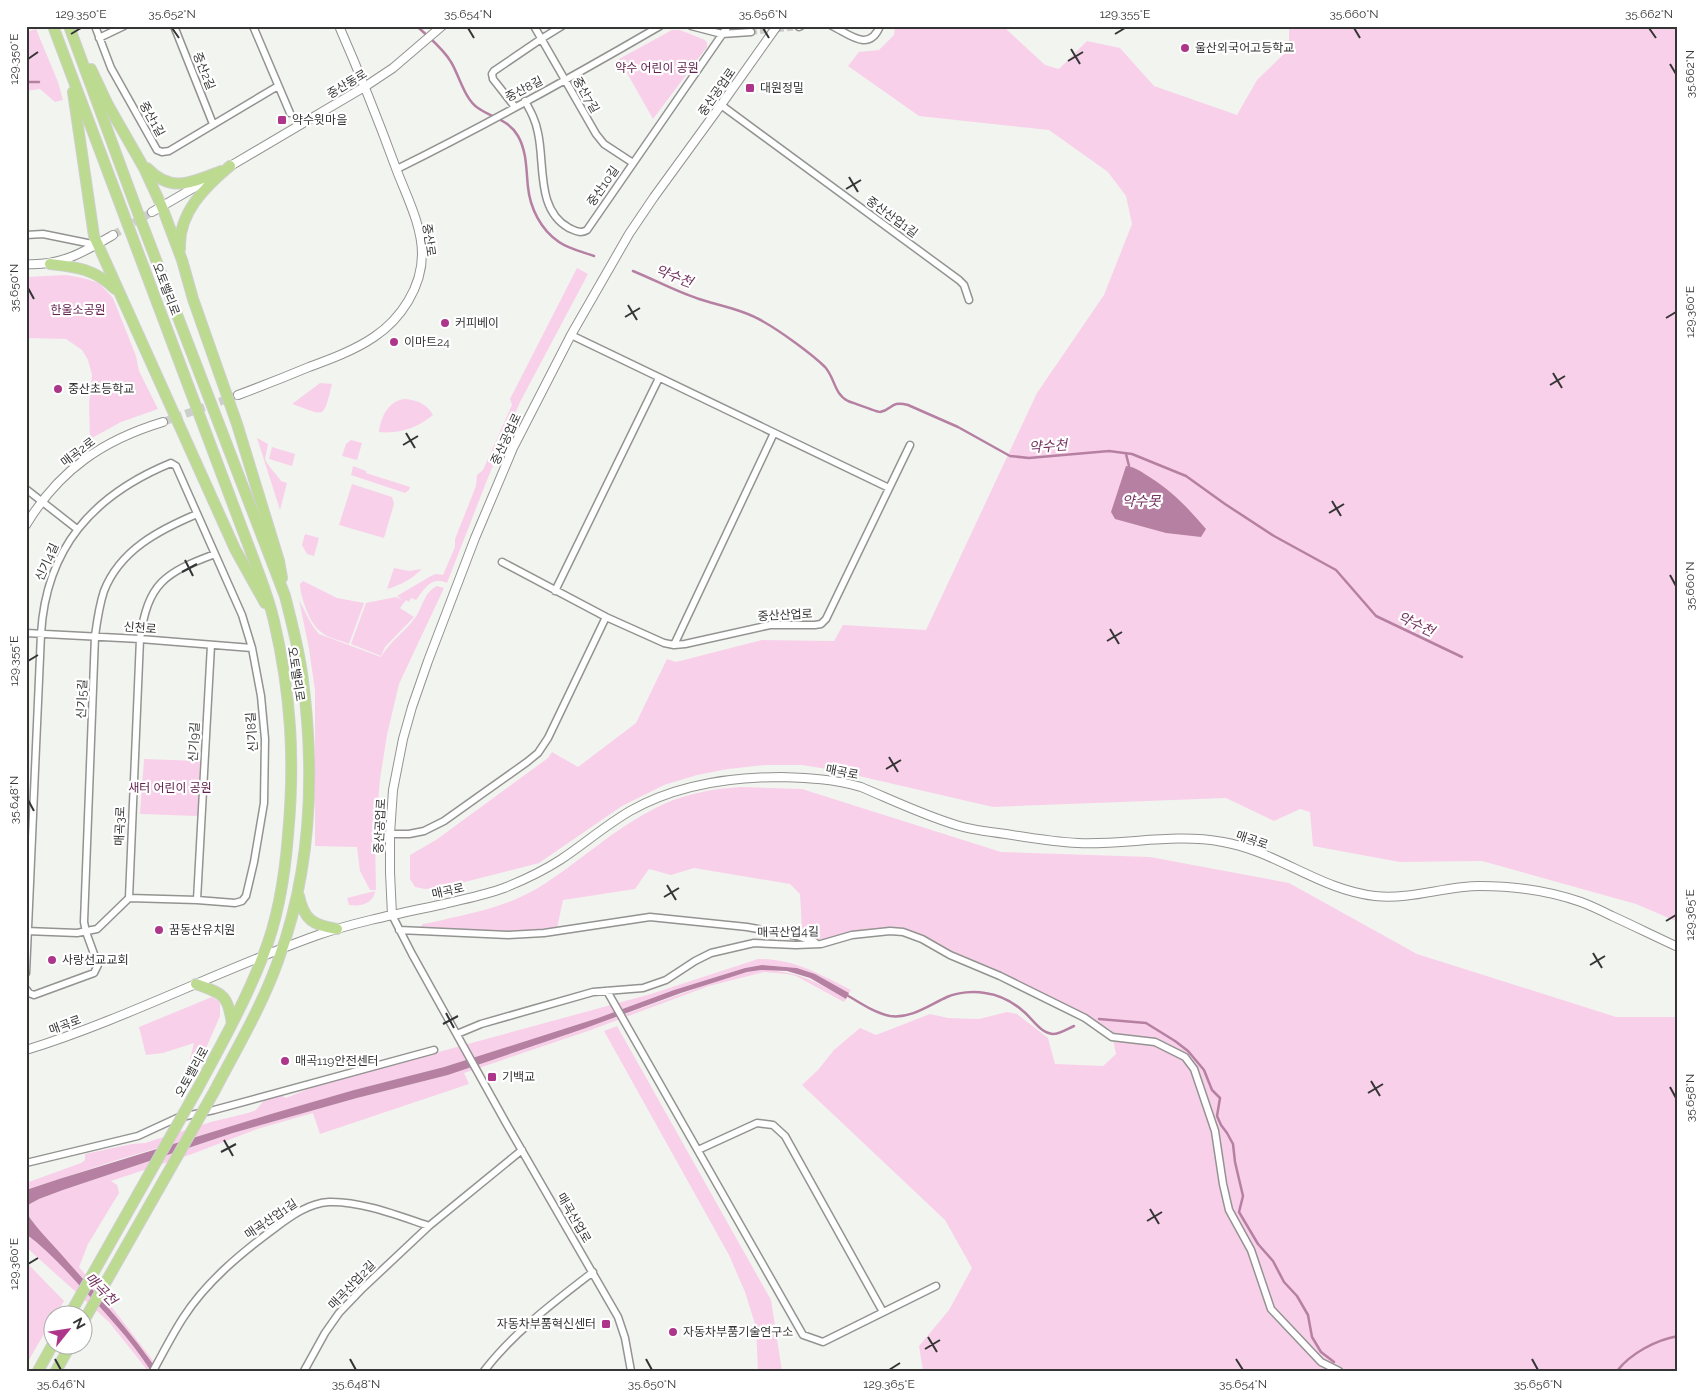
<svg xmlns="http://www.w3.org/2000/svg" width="1704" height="1397" viewBox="0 0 1704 1397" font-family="Raleway,'Noto Sans KR',sans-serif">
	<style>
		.green { fill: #f9d0e9 }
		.water { fill: #b680a2 }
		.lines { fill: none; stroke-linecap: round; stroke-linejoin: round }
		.stream { stroke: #b680a2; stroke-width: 2.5 }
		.minor-tunnel { stroke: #ccceca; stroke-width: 6; stroke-dasharray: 6 3; stroke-linecap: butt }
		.tertiary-tunnel { stroke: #ccceca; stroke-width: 8; stroke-dasharray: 8 4; stroke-linecap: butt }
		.minor-casing { stroke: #939491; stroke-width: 9 }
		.tertiary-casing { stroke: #939491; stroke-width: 10 }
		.trunk-casing { stroke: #cecfce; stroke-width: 12 }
		.minor { stroke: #fff; stroke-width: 6 }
		.tertiary { stroke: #fff; stroke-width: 8 }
		.trunk { stroke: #bcdb90; stroke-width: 10 }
		.trunk-bridge-casing { stroke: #cecfce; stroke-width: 12; stroke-linecap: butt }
		.trunk-bridge { stroke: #bcdb90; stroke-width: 10 }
		.ticks { fill: none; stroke: #343534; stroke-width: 2 }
		.poi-dot { fill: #ad358a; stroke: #fff; stroke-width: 2 }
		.labels { text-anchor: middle; stroke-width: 4.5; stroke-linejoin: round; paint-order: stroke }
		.poi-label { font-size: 12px; fill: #343534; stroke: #fff; text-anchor: start }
		.park-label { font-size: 12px; fill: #61204d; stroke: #fff }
		.street-label { font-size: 12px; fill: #343534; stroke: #fff }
		.water-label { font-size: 14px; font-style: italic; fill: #75325f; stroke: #fff }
		.neatline { fill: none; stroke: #343534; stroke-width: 2 }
		.ticks-label { font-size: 12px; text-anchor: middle; fill: #343534 }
	</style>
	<rect width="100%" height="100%" fill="#f2f4f0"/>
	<path class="green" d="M895,26H998L1005,28L1045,65L1059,69L1087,41L1120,48L1154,86L1237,115L1257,80L1289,49V26H1678V922L1636,904L1482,861L1400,862L1313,846L1310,812L1300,809L1274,821L1226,798L993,807L833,770L802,765H765L728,769L697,775L664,785L622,806L539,863L445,887L425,889L415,887L410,879V855L436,840L548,758L552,752L578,767L636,723L667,659L676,662L762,640L834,641L843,625L926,630L1037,393L1104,295L1132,224L1126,196L1108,172L1049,130L919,116L848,66L859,52L879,50L894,35Z
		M36,29L58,82L63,100L55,102L40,89L26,91V32Z
		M672,30H680L705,40L707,43V47L653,119L619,59Z
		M577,268L588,274L520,402L489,475L447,583C432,575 424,589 416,600L411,598L409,602L406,600L400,608L414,617L385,647L381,656L351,644L366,603L396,597L402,600L397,596L431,576L436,574L443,575L455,547V539L476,486L477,475L483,470L512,405L510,399Z
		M66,275L83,278L99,283L113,298L136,356L139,371L158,409L121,422L90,439L89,404L92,375L88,360L82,350L66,339L26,338V277Z
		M320,383L332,384C323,420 326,416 292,404Z
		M406,399C419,401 427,404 433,415C417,428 400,434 379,432C381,416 389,400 406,399Z
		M257,438L268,444L265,459C269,468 276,473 281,481L287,483L280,510Z
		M351,440L362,443L357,460L342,456L346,444Z
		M272,447L295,454L292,466L269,459Z
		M353,466L366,471V473L410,487L409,490L405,493L351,475Z
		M352,484L392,497L394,504L384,538L339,525Z
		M305,534L319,538L314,556L307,554L302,545Z
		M394,568L409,571L422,569C412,579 401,585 387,589Z
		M303,581L337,598L364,603L349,644C340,640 327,638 320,631C310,624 300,596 300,584Z
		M437,586L444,588L399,684L387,735L380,779L375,835L376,890H370L360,871L357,847L315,846V690L309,649L299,600L312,625L319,634L381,657C390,641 405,632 415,618C423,607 424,592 437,586Z
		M144,759L200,761L198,816L140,814Z
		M740,787L802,789L1001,852L1150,857L1289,883L1417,954L1616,1017H1678V1371H923L919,1346L949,1310L972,1268L945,1220L802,1085L818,1070L834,1050L860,1028L876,1035L930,1014L948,1018L979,1019L1007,1012L1017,1014L1048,1038L1055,1064L1103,1066L1116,1054L1111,1030L1009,976L974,964L911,931L901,928L890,927L821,940L815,938L802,929L800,894L790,884L694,868L671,875L649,869L635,889L563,900L557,928C513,936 467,931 422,929L420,928L423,924L429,923C467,914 504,908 538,888C577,864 611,831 652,810C679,795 709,789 740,787Z
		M375,891C374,903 361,907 349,905L347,898Z
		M758,959C795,959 819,974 851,990L849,993L815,974L797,968L762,965L745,968L674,990L598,1018L444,1067L354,1090L117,1160L26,1190V1183L81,1163L85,1160V1154L132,1144L145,1143L211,1122L248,1113L256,1110L265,1099L281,1095L286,1098L318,1085L651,994Z
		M761,970C798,971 815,981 846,999L844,1002L796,976L787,974L764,972L709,986L588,1031L464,1073L469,1084L320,1134L313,1113L257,1129L192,1154L111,1181L117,1185L119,1193L88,1244L79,1267L114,1310L161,1371H158L145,1353L112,1312L36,1227L26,1212V1206L39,1199L63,1190L233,1133L357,1098L448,1075L586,1028L720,980L747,972Z
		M212,997L220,1002V1016L200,1062L190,1059L194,1043L163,1053L146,1055L139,1027Z
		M617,1026L771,1300L782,1371H758L756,1327L745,1292L729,1255L604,1031Z
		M26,1234C46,1249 63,1267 79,1285C105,1312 130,1339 151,1371H148L109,1322L26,1247Z
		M26,1262L64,1301L56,1314H52V1320L26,1365Z"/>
	<path class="water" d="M1126,466C1136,467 1143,473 1151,478C1173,492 1189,509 1206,529L1201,537L1166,533L1115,519L1111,512Z
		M762,965L797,968L815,974L849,993L846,999L810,978L797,974L787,971L761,970L747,972L681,993L586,1028L448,1075L357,1098L233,1133L63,1190L39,1199L26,1206V1190L59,1179L271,1114L354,1090L444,1067L598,1018L674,990L745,968Z
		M26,1212C38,1231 54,1245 68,1262C99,1297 131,1332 158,1371H151C130,1339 105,1312 79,1285C63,1267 46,1249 26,1234Z"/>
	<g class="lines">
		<path class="stream" d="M417,26C429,38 443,48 451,62C459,75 465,100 478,108C492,118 508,119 518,136C527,152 526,169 528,187C530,208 541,230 559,242C569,249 583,252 594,256
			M26,82H39
			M633,271C655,280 677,292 699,299C721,306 744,310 764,322C780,331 812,354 825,367C835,378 834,394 848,401C854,403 877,412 880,412C893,410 890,400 908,405L958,427L1010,456L1029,458L1109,451L1132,454L1186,476L1225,504L1274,536L1336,570L1376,616L1462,657
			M1126,454L1129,466
			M845,994C859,1002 874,1013 890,1016C911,1019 929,1005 947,997C958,992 974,991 985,993C999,995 1013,1002 1023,1011C1032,1018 1040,1033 1053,1034C1060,1034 1067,1029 1074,1026
			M1099,1019L1146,1023L1175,1041L1188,1051L1204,1070L1212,1090L1220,1098L1217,1116L1221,1125L1227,1133L1233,1144L1235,1162L1243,1196L1239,1212L1258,1244L1273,1261L1284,1282L1297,1296L1308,1315L1312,1337L1321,1352L1334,1362
			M1617,1371C1631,1353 1656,1340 1678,1336"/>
		<path class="minor-tunnel" d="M751,32L799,27"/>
		<path class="tertiary-tunnel" d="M113,235L152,212
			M163,422L238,395"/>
		<g class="minor-casing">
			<path id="minor" d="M95,26L111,68L157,150L162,152L169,151L278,86
				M174,26L213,124
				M253,26L290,113
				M534,26L596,134L604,144L633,163
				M691,26L722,34L751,32
				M832,26C849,34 869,53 880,26
				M799,27L801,26
				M99,38L124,26
				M525,101C531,112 536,121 538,133C545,164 536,210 569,228C576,231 580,234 587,230L728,26
				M721,105L959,280L964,285L969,300
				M515,107L493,79L492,74L494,71L541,39L562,26
				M397,169C486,125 574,76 660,26
				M26,235L43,234L97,245
				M571,335L889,488
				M26,489L77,529
				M502,562L606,617L664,643L674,645L685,644L770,625H815L821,624L826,619L910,445
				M555,591L659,378
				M26,633L140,639L252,648
				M674,645L774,433
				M390,834H409L424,831L444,821L527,762L538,753L548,738L606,617
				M197,900L211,645
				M392,915L412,954L506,1123L618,1317L625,1338L631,1371
				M399,930L508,935L544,933L650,917L747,927L797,936L815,942
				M26,931L77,933L97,929L129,898L140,639C148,583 164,573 215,554
				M26,973L41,634C46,548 93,495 171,463L176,466L242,615L252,648L261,696L265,739L264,803L254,862L246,896L242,901L235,903L197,900L129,898
				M26,989L29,993L34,995L94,973L98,965L86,932L84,922L95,636C97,621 99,606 104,591C120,550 159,530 197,514
				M607,991L803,1335L823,1342L936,1286
				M457,1034L481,1024L593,992L643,988L666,980L695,961L711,953L754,943L796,945L821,944L852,935L890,931L903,932L922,939L950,955L1000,976L1085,1018L1112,1037L1155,1042L1185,1057L1194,1069L1215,1131L1223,1184L1229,1210L1251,1250L1271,1309L1321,1362L1339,1371
				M698,1150L757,1123L773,1125L785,1136L883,1312
				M26,1163L138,1136L177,1118L214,1110L434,1050
				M153,1371C163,1353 172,1335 183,1318C206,1282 241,1253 275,1228C291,1216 309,1203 329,1202C361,1201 399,1216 429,1226L522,1150
				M304,1371L325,1333L339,1313L363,1288L429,1226
				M484,1371C514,1332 554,1302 593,1272"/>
		</g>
		<g class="tertiary-casing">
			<path id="tertiary" d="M227,168L366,86L393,68L442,26
				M152,212L209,179
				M26,264C61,266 84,252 113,235
				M238,395C262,386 285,377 309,367C331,359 355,350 374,337C401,319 422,287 422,254C422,226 407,197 397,171C379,122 360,74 339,26
				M26,525C59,470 103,440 163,422
				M392,915L390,872V834L393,790L403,739L412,707L428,661L475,538L513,448L571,335L629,234L654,197L721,105L777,26
				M26,1050C126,1019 219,970 318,935C359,921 402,913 444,904C464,899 485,895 504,888C524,880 543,871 560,860C584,844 606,825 630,811C676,785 729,777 781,777C809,778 834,779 861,787C892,800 923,815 956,825C972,830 989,832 1006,834C1030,838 1054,842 1078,843C1127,845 1173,833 1223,842C1276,851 1320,890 1375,896C1411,900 1445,886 1480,886C1513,886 1550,891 1581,902C1592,906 1602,911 1612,916C1634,926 1656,937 1678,947"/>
		</g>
		<g class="trunk-casing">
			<path id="trunk" d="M53,26L258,571C264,587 270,604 274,621C291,694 295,760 288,835C285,874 278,919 263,956C245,1002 221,1045 198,1088
				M69,26L138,213L285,596C292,624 300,653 303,681C315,775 311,872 278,961C262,1006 237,1048 215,1090
				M91,69L108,105L144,168L162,207L182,260L193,299L237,424L279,561L282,578
				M73,92L94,236L235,549L265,603
				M147,168C172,194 192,182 221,171
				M180,249C178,213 205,187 230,166
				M50,264C77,267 95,269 115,289
				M299,896C304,920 313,925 337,929
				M196,984C223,994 228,994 232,1024
				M38,1371L53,1344
				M56,1371L71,1344"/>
		</g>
		<use href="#minor" class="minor"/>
		<use href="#tertiary" class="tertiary"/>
		<use href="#trunk" class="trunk"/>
		<g class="trunk-bridge-casing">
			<path id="trunk-bridge" d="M70,1314L198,1088
				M82,1324L215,1090"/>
		</g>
		<use href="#trunk-bridge" class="trunk-bridge"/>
	</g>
	<path class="ticks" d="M172,28L179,38M468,28L474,38M763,28L769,38M1354,28L1360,38M1649,28L1656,38M71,34L81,28M1115,34L1125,28M1071,49L1080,64M28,59L38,52M1068,61L1083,52M1670,64L1676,74M849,177L858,192M846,189L861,180M28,288L34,299M628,305L637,320M625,317L640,308M1666,318L1676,312M1553,373L1562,388M1550,385L1565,376M406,433L415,448M403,445L418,436M1332,501L1341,516M1329,513L1344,504M185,560L193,576M182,572L197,564M1670,575L1676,586M1110,629L1119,644M1107,641L1122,632M28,661L38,655M889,757L898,772M886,769L901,760M28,800L34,811M667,885L676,900M664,897L679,888M1666,921L1676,915M1593,953L1602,968M1590,965L1605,956M446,1013L454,1028M443,1024L458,1016M1371,1081L1380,1096M1670,1087L1676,1098M1368,1093L1383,1084M224,1140L233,1156M221,1152L236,1144M1150,1209L1159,1224M1147,1221L1162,1212M28,1264L38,1258M928,1337L937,1352M925,1349L940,1340M55,1359L61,1370M350,1359L356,1370M646,1359L652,1370M1236,1359L1243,1370M1532,1359L1538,1370M889,1370L900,1363"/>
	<g class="poi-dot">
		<circle cx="1185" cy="48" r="5"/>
		<rect x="745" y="83" width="10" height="10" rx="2.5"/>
		<rect x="277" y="115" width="10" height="10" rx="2.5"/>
		<circle cx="445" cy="323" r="5"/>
		<circle cx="394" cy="342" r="5"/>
		<circle cx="58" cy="389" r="5"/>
		<circle cx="159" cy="930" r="5"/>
		<circle cx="52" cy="960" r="5"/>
		<circle cx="285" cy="1061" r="5"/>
		<rect x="487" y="1072" width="10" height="10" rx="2.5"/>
		<rect x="601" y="1319" width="10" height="10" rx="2.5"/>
		<circle cx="673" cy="1332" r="5"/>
	</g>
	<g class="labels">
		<g class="poi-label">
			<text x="1195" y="52">울산외국어고등학교</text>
			<text x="760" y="92">대원정밀</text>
			<text x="292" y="124">약수윗마을</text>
			<text x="455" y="327">커피베이</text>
			<text x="404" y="346">이마트24</text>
			<text x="68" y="393">중산초등학교</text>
			<text x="169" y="934">꿈동산유치원</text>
			<text x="62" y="964">사랑선교교회</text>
			<text x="295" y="1065">매곡119안전센터</text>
			<text x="502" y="1081">기백교</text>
			<text x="596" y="1328" text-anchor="end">자동차부품혁신센터</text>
			<text x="683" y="1336">자동차부품기술연구소</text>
		</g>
		<g class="park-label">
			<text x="657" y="72">약수 어린이 공원</text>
			<text x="78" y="314">한울소공원</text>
			<text x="170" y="792">새터 어린이 공원</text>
		</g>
		<g class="street-label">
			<text transform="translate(204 71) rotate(68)" y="4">중산2길</text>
			<text transform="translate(347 84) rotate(-31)" y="4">중산동로</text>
			<text transform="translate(524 89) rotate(-27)" y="4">중산8길</text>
			<text transform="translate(717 92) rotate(-55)" y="4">중산공업로</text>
			<text transform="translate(586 95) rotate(60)" y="4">중산7길</text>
			<text transform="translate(152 119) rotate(61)" y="4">중산1길</text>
			<text transform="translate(603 186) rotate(-55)" y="4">중산10길</text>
			<text transform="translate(892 217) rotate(36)" y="4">중산산업1길</text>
			<text transform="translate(429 240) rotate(82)" y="4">중산로</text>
			<text transform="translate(166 289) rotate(69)" y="4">오토밸리로</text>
			<text transform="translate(506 439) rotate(-65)" y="4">중산공업로</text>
			<text transform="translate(78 452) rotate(-37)" y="4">매곡2로</text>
			<text transform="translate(47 562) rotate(-66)" y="4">신기4길</text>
			<text transform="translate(785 615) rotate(-3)" y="4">중산산업로</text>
			<text transform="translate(140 628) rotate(4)" y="4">신천로</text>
			<text transform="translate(296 674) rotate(81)" y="4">오토밸리로</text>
			<text transform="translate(82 699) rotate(-88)" y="4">신기5길</text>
			<text transform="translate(252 732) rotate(-94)" y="4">신기8길</text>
			<text transform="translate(194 742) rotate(-87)" y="4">신기9길</text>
			<text transform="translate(842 772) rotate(11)" y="4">매곡로</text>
			<text transform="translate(120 826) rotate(-88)" y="4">매곡3로</text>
			<text transform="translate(380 826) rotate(-87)" y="4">중산공업로</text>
			<text transform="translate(1252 840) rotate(19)" y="4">매곡로</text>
			<text transform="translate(448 891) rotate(-13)" y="4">매곡로</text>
			<text transform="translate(788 932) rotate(-1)" y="4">매곡산업4길</text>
			<text transform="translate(65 1025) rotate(-20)" y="4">매곡로</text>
			<text transform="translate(192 1072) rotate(-61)" y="4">오토밸리로</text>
			<text transform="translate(574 1218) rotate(60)" y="4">매곡산업로</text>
			<text transform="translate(271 1219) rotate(-34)" y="4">매곡산업1길</text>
			<text transform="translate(352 1285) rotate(-46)" y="4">매곡산업2길</text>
		</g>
		<g class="water-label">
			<text transform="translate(674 276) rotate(21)" y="5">약수천</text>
			<text transform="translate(1048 446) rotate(-4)" y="5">약수천</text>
			<text x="1141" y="506">약수못</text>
			<text transform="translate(1416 624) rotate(25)" y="5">약수천</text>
			<text transform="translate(101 1289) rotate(46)" y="5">매곡천</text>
		</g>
	</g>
	<rect width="1704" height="1397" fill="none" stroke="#ffffff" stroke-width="55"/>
	<g transform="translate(68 1330) rotate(60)"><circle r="24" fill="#ffffff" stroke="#aeaeae"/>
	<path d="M0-4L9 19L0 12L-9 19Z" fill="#ad358a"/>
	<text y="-8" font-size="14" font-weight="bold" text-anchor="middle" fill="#343534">N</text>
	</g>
	<rect x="28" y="28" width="1648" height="1342" class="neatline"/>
	<g class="ticks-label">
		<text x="81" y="18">129.350°E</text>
		<text x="172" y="18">35.652°N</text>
		<text x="468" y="18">35.654°N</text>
		<text x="763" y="18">35.656°N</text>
		<text x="1125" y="18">129.355°E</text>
		<text x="1354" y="18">35.660°N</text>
		<text x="1649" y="18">35.662°N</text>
		<text transform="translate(14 59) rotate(-90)" y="4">129.350°E</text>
		<text transform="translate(1690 74) rotate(-90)" y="4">35.662°N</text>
		<text transform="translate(14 288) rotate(-90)" y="4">35.650°N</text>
		<text transform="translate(1690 312) rotate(-90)" y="4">129.360°E</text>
		<text transform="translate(1690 586) rotate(-90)" y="4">35.660°N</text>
		<text transform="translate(14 661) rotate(-90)" y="4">129.355°E</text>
		<text transform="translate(14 800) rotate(-90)" y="4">35.648°N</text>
		<text transform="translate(1690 915) rotate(-90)" y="4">129.365°E</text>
		<text transform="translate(1690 1098) rotate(-90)" y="4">35.658°N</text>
		<text transform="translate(14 1264) rotate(-90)" y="4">129.360°E</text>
		<text x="61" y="1388">35.646°N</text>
		<text x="356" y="1388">35.648°N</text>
		<text x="652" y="1388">35.650°N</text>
		<text x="889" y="1388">129.365°E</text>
		<text x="1243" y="1388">35.654°N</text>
		<text x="1538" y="1388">35.656°N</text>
	</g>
</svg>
